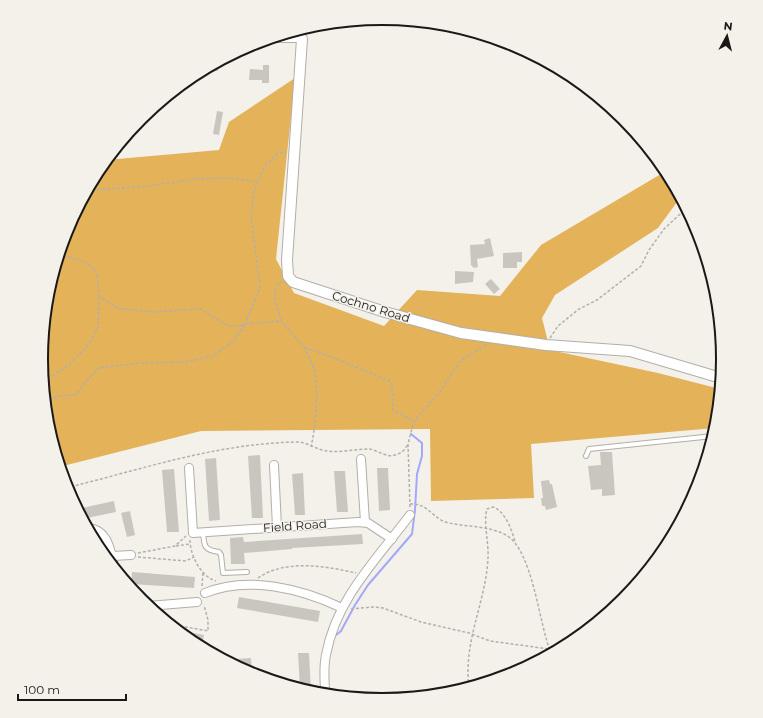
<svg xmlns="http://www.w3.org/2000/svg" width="763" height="718" viewBox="0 0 763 718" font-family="Montserrat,sans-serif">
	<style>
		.forest { fill: #e3b259 }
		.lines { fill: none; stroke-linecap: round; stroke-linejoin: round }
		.stream { stroke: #a2a8fc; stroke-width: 2 }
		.building { fill: #c9c6c0 }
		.service-casing { stroke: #b2afa9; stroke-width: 6 }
		.minor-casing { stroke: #b2afa9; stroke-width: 10 }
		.tertiary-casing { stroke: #b2afa9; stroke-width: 12 }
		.path { stroke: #b2b0ab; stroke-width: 1.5; stroke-dasharray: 3 2; stroke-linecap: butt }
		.service { stroke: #fff; stroke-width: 4 }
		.minor { stroke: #fff; stroke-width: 8 }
		.tertiary { stroke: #fff; stroke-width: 10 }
		.labels { text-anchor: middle; stroke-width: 3; stroke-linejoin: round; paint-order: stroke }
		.street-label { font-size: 12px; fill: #1a1917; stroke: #f4f1eb }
		.rim { fill: none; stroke: #1a1917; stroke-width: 2 }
	</style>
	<rect width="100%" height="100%" fill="#f4f1eb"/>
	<path class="forest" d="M295,78L276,259L294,293L384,326L417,290L500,296L541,245L666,171L680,198L658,228L555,295L542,318L550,350L658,373L720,389L715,428L531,444L534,498L431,501L430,429L201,431L59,467L47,425L41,359L47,292L67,228L98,169L106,160L219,150L229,122Z"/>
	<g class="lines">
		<path class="stream" d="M336,635L341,631L355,605L368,585L412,534L415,510L417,474L422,456V443L411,434"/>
	</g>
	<path class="building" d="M217,62L218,71L199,72L210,66Z
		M263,65H269V83H262V80H249L250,69L263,70Z
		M217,111L223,112L219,135L213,134Z
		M490,238L494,256L477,259L478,267L474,268L471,265L470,245L485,244L484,240Z
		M522,252V262H517V268H503V253Z
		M455,271L474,272L473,282L455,284Z
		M491,279L500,289L494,294L485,284Z
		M600,452H612L615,495L602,496V489L591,490L588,466L601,465Z
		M260,455L263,518H252L248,456Z
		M216,458L220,520L209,521L205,459Z
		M377,468H388L390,510L379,511Z
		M174,469L179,532H167L162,470Z
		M334,471H345L348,512H337Z
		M303,473L305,515H295L292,474Z
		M549,480L550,484H552L557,507L546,510L545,506H542L541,498H543L541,481Z
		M114,501L116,512L82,519L77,509Z
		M130,511L135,535L127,537L121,513Z
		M362,534L363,544L292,548V549L244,553L245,564H231L230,538L243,537L244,542Z
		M132,572L195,577L194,588L131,584Z
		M239,597L320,611L318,622L237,608Z
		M177,630L204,635L202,645L192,642Z
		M298,653H309L311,692L300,689Z
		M251,658L252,674L224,660Z"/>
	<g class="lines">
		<g class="service-casing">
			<path id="service" d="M586,456L589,449L713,436
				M203,532C204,546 204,550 219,552L221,555L223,573L247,572"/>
		</g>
		<g class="minor-casing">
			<path id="minor" d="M361,459L365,522
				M274,465L277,527
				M189,468L193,533L358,522L368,523L392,539
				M87,528C108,529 111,551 114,568
				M112,556L131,555
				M205,593C248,575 302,589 342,608
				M148,606L197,602
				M325,694C325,681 323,668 326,655C336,599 377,559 410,515"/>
		</g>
		<g class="tertiary-casing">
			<path id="tertiary" d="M273,37H299L302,39L287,260L288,276L293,282L385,312L461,333L546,345L630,351L721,378"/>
		</g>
		<path class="path" d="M308,34L310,26
			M87,190L140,187L198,179L229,178L258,182
			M59,255C71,258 93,260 97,275C99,282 97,290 100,297L118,308L153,312L200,309L225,324L234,327L245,324L260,287L251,215L254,191L264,167L277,154L286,152
			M281,320L275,299V291L278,284L282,282
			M550,338L558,326L579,309L597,300L641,266L649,250L664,229L679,215L687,211
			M304,347C307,354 312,362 314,370C319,394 316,424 311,447
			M43,380C62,373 91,348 97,328C100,318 97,307 100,297
			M44,399L57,397
			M45,400L49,407L53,443
			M45,403L59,396L75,395L98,368L142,363L186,362L213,356L235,340L245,324L281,321L304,347L324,354L390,381L392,385L393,410L414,421
			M66,488C143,469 218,443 298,442C307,442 317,450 327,451C340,453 355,449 369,449C378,450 386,458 395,455C402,453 405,450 408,444
			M410,504C429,503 433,520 449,523C468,527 489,526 506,535C533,550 539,625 551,653
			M410,507L408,444L414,421L439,393L460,361L486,345
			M190,540C190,555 201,577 216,581
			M176,546L190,544
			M97,547H101
			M138,553L175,546L186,536
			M138,557L186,561L194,557
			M258,578C285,559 326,566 356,573
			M202,586L203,572
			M351,609L373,607L383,608L421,622L469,633L490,641L549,649
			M170,624L208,631V620L204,605
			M469,687C463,641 486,602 488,558C489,544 483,521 487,509L493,507C505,511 512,530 515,542"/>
		<use href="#service" class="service"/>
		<use href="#minor" class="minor"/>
		<use href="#tertiary" class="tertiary"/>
	</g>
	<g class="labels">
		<g class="street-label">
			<text transform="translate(371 307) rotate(17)" y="4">Cochno Road</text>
			<text transform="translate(295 526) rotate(-4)" y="4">Field Road</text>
		</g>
	</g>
	<path d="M0 0H763V718H0ZM48 359a334 334 0 1 1 668 0a334 334 0 1 1-668 0Z" fill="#f4f1eb" fill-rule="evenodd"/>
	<path class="rim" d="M48 359a334 334 0 1 1 668 0a334 334 0 1 1-668 0Z"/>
	<g transform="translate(727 36) rotate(7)" stroke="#f4f1eb" stroke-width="3" paint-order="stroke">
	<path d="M0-3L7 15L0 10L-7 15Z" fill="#1a1917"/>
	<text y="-6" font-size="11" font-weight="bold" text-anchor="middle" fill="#1a1917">N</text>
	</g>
	<path d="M18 694v6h108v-6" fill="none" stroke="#1a1917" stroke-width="2"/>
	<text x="24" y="694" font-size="12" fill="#1a1917" stroke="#f4f1eb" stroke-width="3" paint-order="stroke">100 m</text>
</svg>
